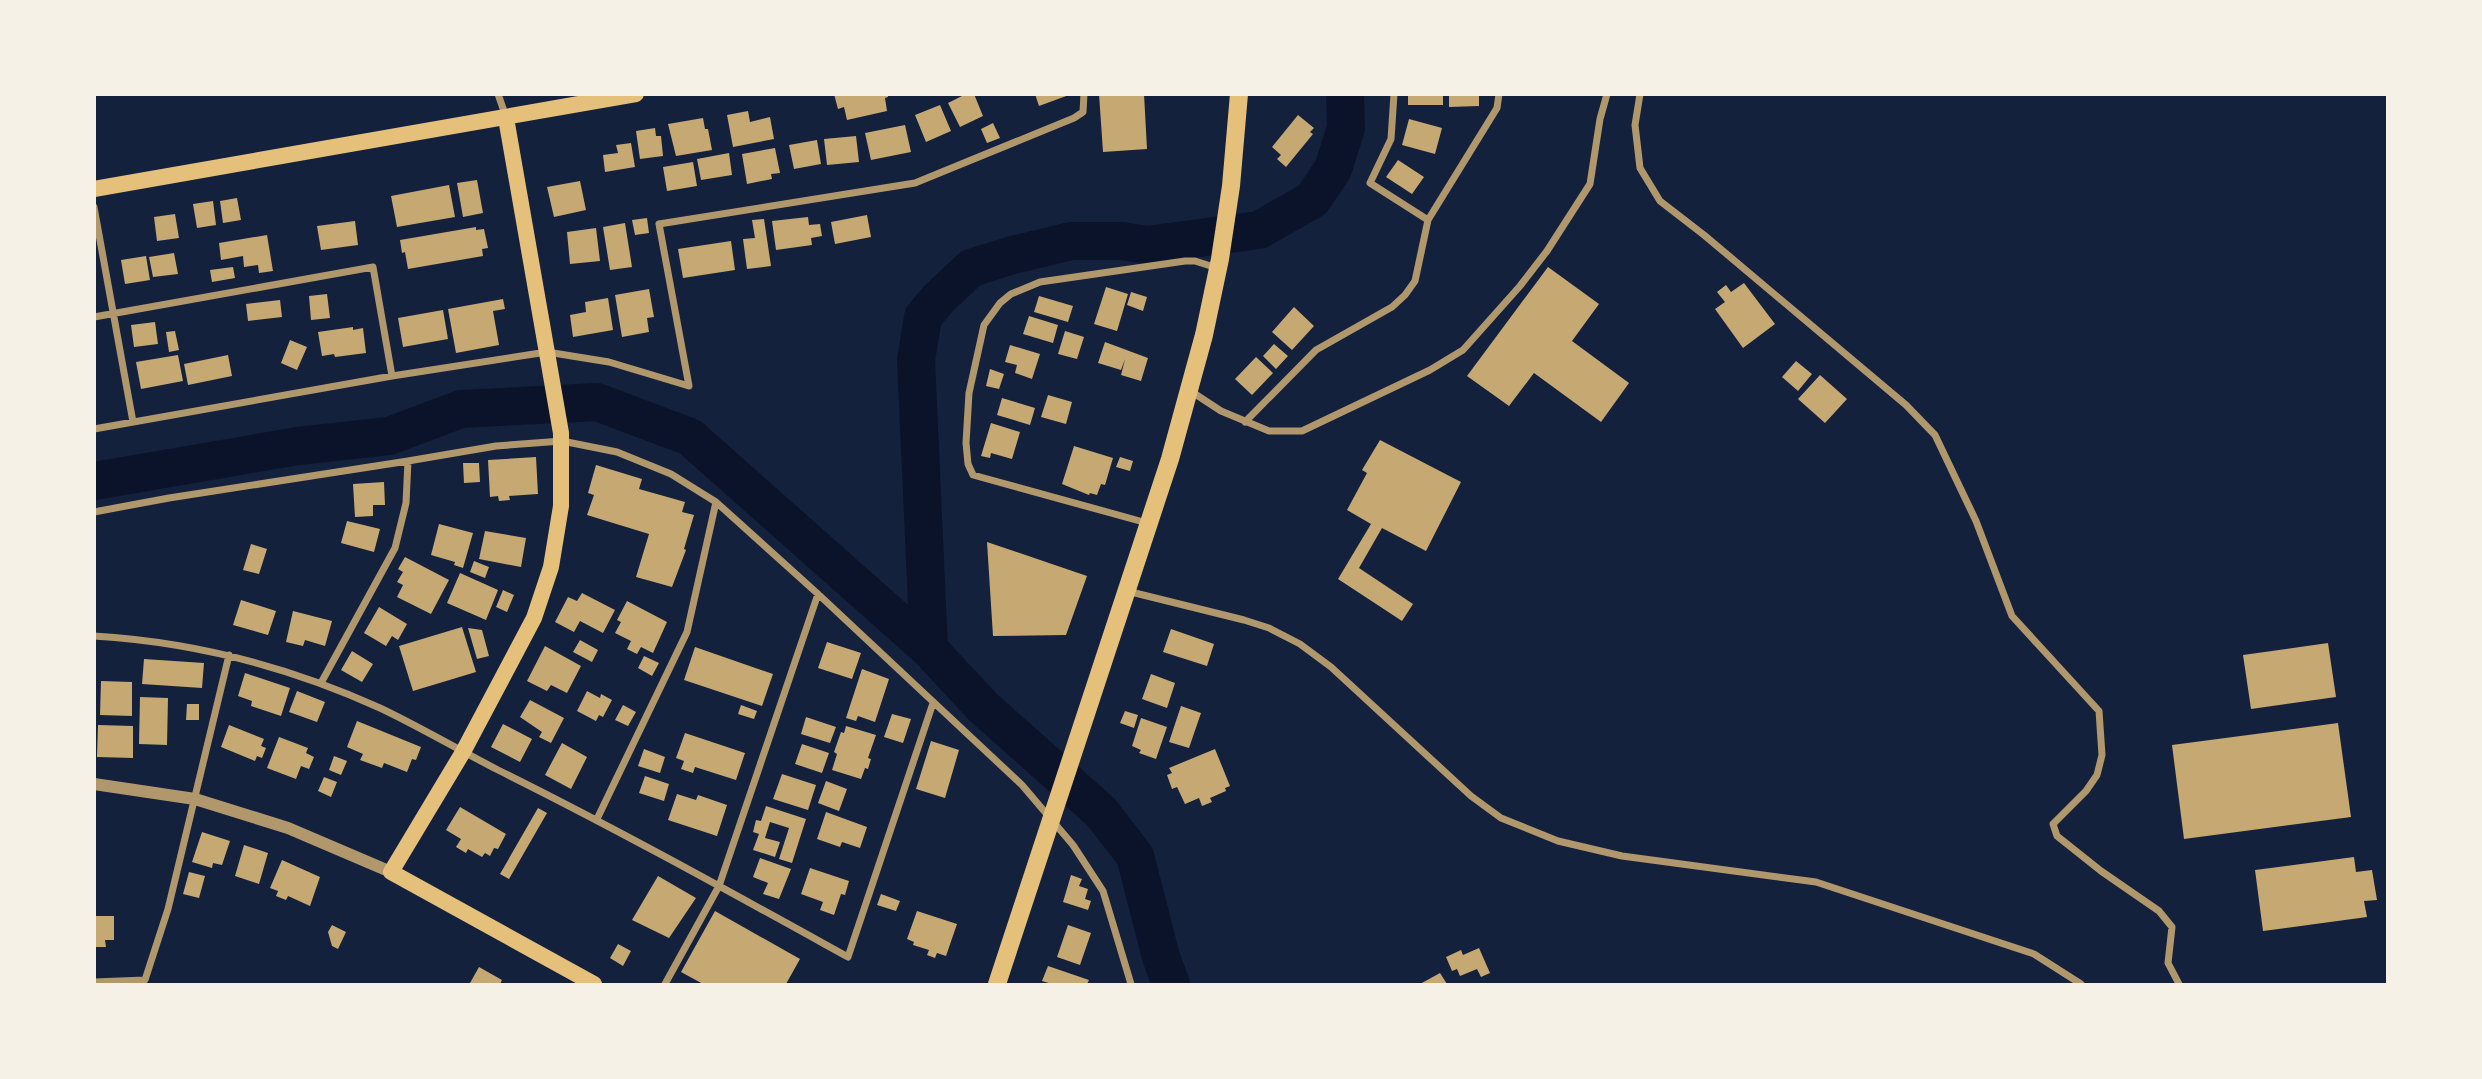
<svg xmlns="http://www.w3.org/2000/svg" width="2482" height="1079" viewBox="0 0 2482 1079" font-family="Inter,sans-serif">
	<style>
		.lines { fill: none; stroke-linecap: round; stroke-linejoin: round }
		.river { stroke: #0b132b; stroke-width: 38 }
		.building { fill: #c6a872 }
		.minor { stroke: #b1986c; stroke-width: 7 }
		.tertiary { stroke: #b1986c; stroke-width: 12 }
		.primary { stroke: #e5c07b; stroke-width: 16 }
		.trunk { stroke: #e5c07b; stroke-width: 18 }
	</style>
	<rect width="100%" height="100%" fill="#14213d"/>
	<g class="lines">
		<path class="river" d="M94,481L298,446L389,436L461,409L597,402L690,437L929,649L983,707L1101,812L1135,856L1161,957L1171,984
			M929,649L916,360L923,317L938,299L971,268L1013,255L1071,241H1122L1147,245L1259,230L1312,200L1333,169L1346,128L1345,94"/>
	</g>
	<path class="building" d="M834,94H888V97L885,98L887,111L847,120L844,107L838,109Z
		M966,94H974L983,116L960,127L948,103Z
		M1035,94H1069V95L1039,106Z
		M1099,94H1144L1147,149L1103,152Z
		M1408,94H1443V105H1408Z
		M1449,94H1479V106L1449,107Z
		M940,105L951,131L926,142L915,115Z
		M748,111L750,122L770,117L774,139L733,147L727,115Z
		M1298,115L1314,128L1310,132L1313,134L1286,167L1277,159L1281,155L1272,147Z
		M703,118L705,129H708L712,150L676,156L668,124Z
		M1409,119L1442,128L1435,154L1402,145Z
		M993,123L1000,138L987,143L981,129Z
		M905,125L911,152L871,160L865,133Z
		M655,128L656,136H661L663,156L640,159L636,131Z
		M856,136L859,162L827,165L824,139Z
		M817,140L821,164L794,169L789,145Z
		M631,143L635,167L605,172L603,155L618,153L616,145Z
		M775,148L780,173L771,174L772,179L747,184L742,154Z
		M729,153L732,175L701,180L697,159Z
		M1398,160L1424,177L1412,194L1386,177Z
		M693,162L697,186L667,191L663,167Z
		M477,180L483,213L463,217L457,183Z
		M580,181L586,210L554,217L547,187Z
		M449,185L455,217L397,227L391,196Z
		M237,198L241,220L223,223L220,201Z
		M213,201L216,225L197,228L193,204Z
		M175,214L179,238L157,241L154,217Z
		M867,215L871,237L835,244L831,222Z
		M808,217L809,225L820,224L822,236L811,238L812,245L776,250L772,221Z
		M647,218L649,233L635,235L632,220Z
		M764,219L771,266L747,269L743,239L755,238L752,220Z
		M355,221L358,245L321,250L317,226Z
		M625,223L632,267L610,270L603,227Z
		M476,227V230L484,229L488,248L482,249L483,256L408,269L405,252L402,253L400,240Z
		M596,228L600,261L570,264L567,232Z
		M267,235L273,271L259,273L258,265L244,267L243,256L221,260L219,243Z
		M731,241L735,270L683,278L678,249Z
		M174,253L178,274L153,277L149,257Z
		M146,256L150,280L125,284L121,260Z
		M233,267L235,278L212,282L210,270Z
		M1548,267L1599,304L1572,341L1629,383L1601,422L1534,373L1509,406L1467,376Z
		M1744,283L1775,324L1743,348L1715,309L1725,302L1717,292L1726,285L1731,292Z
		M1106,287L1128,294L1117,331L1094,324Z
		M649,289L654,317L647,318L649,332L622,337L615,295Z
		M1131,292L1147,297L1143,311L1127,305Z
		M327,294L330,318L311,320L309,296Z
		M1039,296L1073,306L1068,322L1034,312Z
		M608,298L613,330L573,337L570,315L586,312L585,302Z
		M503,299L505,309L493,311L499,345L456,353L448,309Z
		M280,300L282,317L248,321L246,304Z
		M1294,307L1314,326L1292,350L1272,332Z
		M443,310L448,339L403,347L398,318Z
		M1029,316L1058,325L1053,343L1023,334Z
		M155,322L158,344L134,347L131,325Z
		M353,327V330L363,328L366,353L335,357L334,354L322,356L318,332Z
		M175,331L179,350L169,352L166,332Z
		M1065,331L1084,337L1077,359L1058,354Z
		M290,340L307,347L297,370L281,363Z
		M1105,342L1148,358L1141,381L1121,375L1125,359L1121,370L1098,363Z
		M1274,344L1288,356L1276,369L1263,356Z
		M1010,345L1040,354L1032,379L1015,373L1017,365L1005,362Z
		M178,355L183,381L141,389L136,362Z
		M228,355L232,376L188,385L184,364Z
		M1256,357L1273,373L1252,395L1235,379Z
		M1796,361L1812,374L1798,391L1782,377Z
		M990,369L1004,374L999,389L986,386Z
		M1820,375L1847,399L1825,423L1798,399Z
		M1048,395L1072,402L1066,424L1041,417Z
		M1002,398L1035,408L1030,425L997,415Z
		M991,423L1020,432L1012,459L991,453L990,458L981,456Z
		M1380,440L1461,482L1426,551L1382,528L1359,568L1413,604L1402,621L1338,579L1371,524L1347,510L1367,473L1362,470Z
		M1074,446L1113,458L1105,485L1101,484L1097,495L1090,493L1089,495L1062,484Z
		M536,457L538,494L509,496L510,500L499,501L498,496L490,497L488,460Z
		M1120,457L1133,461L1130,471L1116,467Z
		M463,463H479L480,482L464,483Z
		M596,465L642,479L639,489L685,502L682,512L694,515L684,549L686,550L672,587L636,577L649,534L587,515L594,495L588,493Z
		M384,482L385,505H373V516L355,517L353,484Z
		M347,521L380,529L374,552L341,543Z
		M439,524L473,533L463,568L454,565L455,562L431,555Z
		M485,531L526,538L521,567L479,559Z
		M987,542L1087,576L1066,635L993,636Z
		M251,544L267,549L259,574L243,570Z
		M405,557L449,580L431,614L397,597L403,585L397,582L403,572L398,569Z
		M474,561L489,567L485,578L470,572Z
		M460,573L498,590L486,620L447,603Z
		M503,590L514,595L507,612L496,607Z
		M582,593L615,610L603,633L580,621L574,632L555,622L568,597L577,601Z
		M241,600L276,611L268,635L233,625Z
		M627,601L667,622L653,653L641,647L637,654L627,649L631,641L615,633L621,622L617,620Z
		M379,607L407,624L398,640L392,636L386,646L364,633Z
		M293,611L332,621L325,646L305,640L303,646L286,642Z
		M462,627L476,672L413,691L399,646Z
		M468,628L482,630L489,656L477,659Z
		M1171,629L1214,644L1207,666L1163,652Z
		M580,640L598,650L592,662L573,652Z
		M827,642L861,653L852,679L818,668Z
		M2328,643L2336,697L2251,709L2243,655Z
		M545,646L581,666L567,693L551,685L547,691L527,681Z
		M695,647L773,674L762,706L684,680Z
		M352,651L373,664L362,682L341,670Z
		M644,656L659,663L652,676L638,668Z
		M144,659L204,663L202,688L142,684Z
		M862,669L889,679L875,722L858,716L856,721L846,718Z
		M245,673L290,688L281,716L251,706L252,701L238,696Z
		M1151,674L1175,683L1167,708L1142,699Z
		M101,681L132,682V716L100,715Z
		M297,691L325,702L317,722L289,712Z
		M587,691L600,698L601,694L612,700L603,717L599,715L596,721L577,711Z
		M140,697L168,698L167,745L139,744Z
		M530,700L564,718L551,743L539,737L542,732L520,717Z
		M187,704H199V720H186Z
		M623,705L636,712L628,726L615,720Z
		M741,705L757,711L754,719L738,714Z
		M1181,706L1201,713L1189,748L1169,742Z
		M1125,711L1138,715L1134,728L1120,723Z
		M892,714L911,719L903,743L884,737Z
		M806,717L836,727L830,743L801,734Z
		M1141,718L1167,727L1156,759L1139,753L1141,750L1132,746Z
		M357,721L421,747L416,760L412,759L407,772L384,763L382,768L360,760L363,754L347,747Z
		M2338,723L2351,817L2184,839L2172,745Z
		M503,724L532,739L520,762L491,747Z
		M98,725L133,726V758L97,757Z
		M229,725L264,739L261,746L266,748L262,758L257,756L255,761L221,747Z
		M846,726L876,735L868,758L871,759L868,769L865,768L861,779L832,770L837,754L834,752L841,732L844,733Z
		M685,733L745,753L736,780L695,767L693,773L681,769L684,761L676,758Z
		M279,737L308,748L306,753L314,757L309,769L301,766L296,779L267,768Z
		M931,741L959,750L945,798L916,789Z
		M562,743L587,757L571,789L545,775Z
		M802,744L829,753L822,773L795,764Z
		M644,749L665,757L660,773L638,766Z
		M1215,749L1230,786L1225,788L1226,791L1210,798L1212,802L1202,806L1199,798L1185,804L1177,787L1172,789L1167,775L1172,773L1169,768Z
		M334,756L347,761L341,775L329,770Z
		M782,774L816,785L808,810L773,799Z
		M645,776L669,784L664,801L639,793Z
		M324,777L337,782L331,797L318,791Z
		M826,781L847,789L839,811L818,803Z
		M677,794L696,800L698,795L727,805L717,836L668,820Z
		M766,806L806,819L792,863L779,859L789,828L770,822L765,838L780,842L775,857L753,850L759,834L753,832L756,820L761,821Z
		M460,807L506,834L498,849L494,848L490,856L485,853L482,857L468,849L466,853L456,847L461,839L446,830Z
		M538,808L547,813L509,879L500,874Z
		M826,812L867,827L860,848L842,842L840,847L817,839Z
		M202,832L230,841L222,865L213,863L212,868L192,862Z
		M244,845L268,853L259,884L235,876Z
		M2354,857L2356,872L2372,870L2377,900L2364,901L2367,917L2263,931L2255,870Z
		M760,858L791,869L779,899L763,894L768,883L753,877Z
		M282,860L320,877L310,906L288,896L286,900L276,896L278,891L270,888Z
		M810,868L849,881L845,895L841,894L834,915L820,910L823,902L801,894Z
		M189,872L205,876L199,898L183,894Z
		M1071,875L1082,879L1079,886L1088,889L1085,899L1091,901L1088,910L1063,902Z
		M658,876L696,898L669,938L632,920Z
		M881,894L900,901L896,911L877,905Z
		M715,911L800,959L786,984H703L681,972Z
		M917,911L957,924L946,956L937,953L935,958L927,955L929,950L913,945L914,942L907,939Z
		M94,916H114V940H105L106,947H94Z
		M332,925L346,932L338,949L332,946L328,932Z
		M1068,925L1091,933L1080,965L1057,957Z
		M618,944L631,951L623,966L610,958Z
		M1479,948L1490,973L1481,977L1477,969L1460,976L1457,969L1452,971L1446,957L1461,950L1463,955Z
		M1048,966L1089,980L1087,984H1052L1042,981Z
		M479,967L502,980L500,984L470,983Z
		M1440,973L1447,984H1420Z"/>
	<g class="lines">
		<path class="minor" d="M498,94L506,117
			M1394,94L1391,139L1370,183L1428,220
			M1640,94L1635,125L1640,168L1660,201L1704,235L1906,405L1935,435L1976,521L2012,616L2099,711L2102,755L2097,775L2086,791L2053,824L2057,836L2101,871L2159,911L2172,927L2168,963L2179,984
			M94,207L133,422
			M94,317L373,267L392,376
			M1189,390L1221,411L1269,431H1302L1430,370L1463,350L1520,286L1547,251L1590,184L1600,119L1607,94
			M1245,422L1316,350L1392,307L1405,295L1415,281L1428,220L1497,108L1499,94
			M94,429L392,376L547,352L609,362L689,386L659,224L915,183L1074,118L1083,112L1084,94
			M94,512L169,498L408,461
			M1147,523L973,475L968,464L966,443L969,393L984,325L1000,303L1011,294L1040,282L1185,261H1195L1217,268
			M1127,591L1244,620L1269,628L1300,644L1331,667L1471,796L1501,818L1558,841L1622,856L1816,882L2034,954L2081,984
			M94,636C194,642 290,667 380,708C420,727 459,750 498,770C617,829 732,893 848,957L933,703
			M321,683L395,548L406,503L408,461L496,446L562,441L617,452L671,474L716,502
			M597,819L687,632L716,502L818,594L1022,785L1073,845L1103,891L1131,984
			M94,982L145,980L168,909L229,655
			M665,984L719,886L818,594"/>
		<path class="tertiary" d="M94,784L195,799L288,828L391,872"/>
		<path class="primary" d="M506,118L561,433V506L551,567L534,618L463,752L391,872L594,984
			M94,189L636,94"/>
		<path class="trunk" d="M997,984L1170,459L1204,335L1220,259L1231,186L1239,94"/>
	</g>
	<rect width="2482" height="1079" fill="none" stroke="#f6f1e7" stroke-width="192"/>
</svg>
